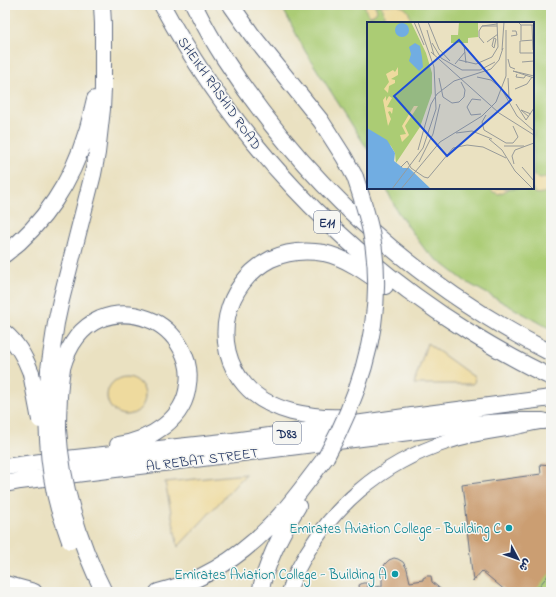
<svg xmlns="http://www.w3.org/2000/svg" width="556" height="597" viewBox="0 0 556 597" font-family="'Indie Flower','Playpen Sans Arabic',sans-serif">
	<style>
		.green { fill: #abcc74; stroke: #637e69 }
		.sand { fill: #eeda9e; stroke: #84847e }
		.building { fill: #cb9e72 }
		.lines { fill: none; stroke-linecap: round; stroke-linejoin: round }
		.primary-casing { stroke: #636d81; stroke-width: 16 }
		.motorway-casing { stroke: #636d81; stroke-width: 18 }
		.primary { stroke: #fff; stroke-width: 14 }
		.motorway { stroke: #fff; stroke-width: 16 }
		.motorway-bridge-casing { stroke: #636d81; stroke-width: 18; stroke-linecap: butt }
		.motorway-bridge { stroke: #fff; stroke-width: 16 }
		.culture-dot { fill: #0f9aa8; stroke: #f6f6f2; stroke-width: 1.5 }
		.labels { text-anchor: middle; stroke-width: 3; stroke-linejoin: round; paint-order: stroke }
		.shield { fill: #f6f6f2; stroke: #5d6b8a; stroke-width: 1 }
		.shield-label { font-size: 13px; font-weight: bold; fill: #1b2f5e }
		.street-label { font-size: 14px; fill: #1b2f5e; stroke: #f6f6f2 }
		.culture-label { font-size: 14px; fill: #0d838f; stroke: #f6f6f2; text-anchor: end }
		.inset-road { fill: none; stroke: #979a99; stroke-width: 1 }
		.view { fill: #1d4ed8; fill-opacity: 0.15; stroke: #1d4ed8; stroke-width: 2 }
		.inset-edge { fill: none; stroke: #1b2f5e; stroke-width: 2 }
	</style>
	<rect width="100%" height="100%" fill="#f6f6f2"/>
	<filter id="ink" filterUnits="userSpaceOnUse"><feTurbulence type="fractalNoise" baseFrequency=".025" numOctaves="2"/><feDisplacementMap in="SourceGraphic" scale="8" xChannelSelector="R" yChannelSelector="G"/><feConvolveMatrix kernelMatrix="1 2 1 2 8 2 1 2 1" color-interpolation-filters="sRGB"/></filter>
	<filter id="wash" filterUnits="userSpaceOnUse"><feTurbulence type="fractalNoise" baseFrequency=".012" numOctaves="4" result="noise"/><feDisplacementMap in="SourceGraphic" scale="16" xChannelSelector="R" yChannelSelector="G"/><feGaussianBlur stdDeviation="0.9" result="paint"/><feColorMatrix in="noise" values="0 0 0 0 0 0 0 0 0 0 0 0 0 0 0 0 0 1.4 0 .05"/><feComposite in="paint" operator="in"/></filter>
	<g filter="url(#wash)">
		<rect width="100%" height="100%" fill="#eae1c1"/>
		<path class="green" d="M281,5H551V329L466,282L426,251L397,211L386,188H533V23H368V150L305,51Z
			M551,568V592H531Z"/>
		<path class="sand" d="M365,5H375L377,11L375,14L371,16C367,14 365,10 365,5Z
			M380,5C389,5 401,3 407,10C410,13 410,19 411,23H385L383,9Z
			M550,170H551V191C545,192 540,195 535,193L532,188L533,172C534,176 537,178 541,179L546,177Z
			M490,188H510L507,190L499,194L493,192Z
			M427,343L474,377C475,381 475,382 472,384H414Z
			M107 396a19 19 0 1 1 38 0a19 19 0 1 1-38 0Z
			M246,474L178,547L165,482Z"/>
		<g id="blocks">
			<path class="building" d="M540,464L551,465V572L534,592H507L482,571L473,581L462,485L541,474Z
				M394,558L398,559L403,562L407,569L410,582L423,580V578L427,576H431L432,582L444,592H360L359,585L363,583H367L368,588L382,586V571L385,564L389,560Z"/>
		</g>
	</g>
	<g filter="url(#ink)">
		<use href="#blocks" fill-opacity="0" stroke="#636d81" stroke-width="1"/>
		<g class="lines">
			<g class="primary-casing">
				<path id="primary" d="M289,592C292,584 294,576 298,569C329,508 381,463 447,442C466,435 486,432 506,429C521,427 536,421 551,421"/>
			</g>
			<g class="motorway-casing">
				<path id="motorway" d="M162,5C234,138 340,252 469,332C495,348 523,364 551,377
					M194,5C203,23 213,41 224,58C306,185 416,284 551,353
					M231,5L252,35L321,121L344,157L355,177
					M5,254C44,224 72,181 86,134C90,123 92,110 95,99
					M5,333C18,344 25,357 31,373
					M62,368C68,347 79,328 100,319C115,313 132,313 148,319C162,324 174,335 181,348C187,359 190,372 188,384C185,420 150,440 118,445
					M49,369L56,323L61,300L93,174L97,153L102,109L103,88V24L102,5
					M343,417C325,418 309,416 292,412C274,407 257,399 245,385C210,345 224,283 271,259C288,251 306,250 324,253C347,258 367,273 385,286
					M5,467L48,461L233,441L412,416L551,398
					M5,484L20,481L473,424L520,421H543
					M5,584L34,592
					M158,592C200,582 238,558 268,528C290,507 307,481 326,457
					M260,592C267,561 281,533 298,506"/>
			</g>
			<use href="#primary" class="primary"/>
			<use href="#motorway" class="motorway"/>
			<g class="motorway-bridge-casing">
				<path id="motorway-bridge" d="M62,368C59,388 58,408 58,429C61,484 79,543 104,592
					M49,369C46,415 46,464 59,509C63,520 66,530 70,541
					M31,373L40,420
					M326,457C363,389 387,310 371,232C367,213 361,195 355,177"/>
			</g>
			<use href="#motorway-bridge" class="motorway-bridge"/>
		</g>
	</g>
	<g class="culture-dot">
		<circle cx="509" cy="528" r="4"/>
		<circle cx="395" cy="574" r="4"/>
	</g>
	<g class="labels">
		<g class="shield">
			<rect x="314" y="211" width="26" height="22" rx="3"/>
			<rect x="273" y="422" width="28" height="22" rx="3"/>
		</g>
		<g class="shield-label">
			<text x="327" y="227">E11</text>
			<text x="287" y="438">D83</text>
		</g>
		<g class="street-label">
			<text transform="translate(220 93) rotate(55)" y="5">SHEIKH RASHID ROAD</text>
			<text transform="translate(202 459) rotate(-7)" y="5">AL REBAT STREET</text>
		</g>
		<g class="culture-label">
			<text x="501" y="533">Emirates Aviation College - Building C</text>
			<text x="387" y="579">Emirates Aviation College - Building A</text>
		</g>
	</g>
	<g transform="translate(367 22)">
		<rect width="167" height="167" fill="#eae1c1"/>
		<path d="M0,0H44L59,31L65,51V71L53,105L29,141L28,131L24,124L0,106ZM92,0H111V15L101,16V21H84V13H91Z" fill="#abcc74"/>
		<path d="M31,45V53L24,57L28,58V61L22,64L21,71L17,67L22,60L19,52L26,48L28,50ZM19,74V79L22,74L25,76L20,85L26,86L25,92L23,89L21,90L24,97L21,104L16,78ZM47,84H51L38,104L42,113L35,120L33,113L39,112L35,104Z" fill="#eeda9e"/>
		<path d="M28 8a7 7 0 1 1 14 0a7 7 0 1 1-14 0ZM48,21L53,24L55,35L56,45L52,49L42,39L44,32L42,25ZM0,106L20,118L28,131L27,139L36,146H42L64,167H0Z" fill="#71ade2"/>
		<path class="inset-road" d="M47,0L57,23M61,0L72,27L83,39M151,0L154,3H167M130,2L115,4H130M154,3V18M165,3L166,28M115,4L112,9V15L117,21M60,8L67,33M144,14L150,13L149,9H145M127,16L129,17L127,26L125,24ZM120,20L131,12M65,21L74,36L95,48H113L128,40M97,23L99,41M135,28L137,0M64,30L132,91L167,113M153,31V19L167,18M153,31H167M141,37L143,45L148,47M92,38L109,42L125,35L131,25L130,0M155,40L167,39M88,42L98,30M150,52L149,55L157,56L159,53M167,54L146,49L167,56M110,55L124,58L134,66L150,94L167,109M72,56L76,75L85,81L92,80L97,75L98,68L94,60M141,56L142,75M148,67L160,62L165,55M149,82L159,98L167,86M114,92L104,93L100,85L105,77L114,78M119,93L115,100L117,108L139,121H146L151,115L146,104M162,95L154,88L164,92M89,111L105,109L125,117M122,117L135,128L148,149L166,167M137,124H157M51,128L64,82L70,72L87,59L124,47L132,38L136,26M52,140L66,112L73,82M147,142L145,134L148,128L167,121M34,145L40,139L44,146L57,155L61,156L86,126L100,123L116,125L139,136M155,145L167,159M25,167L56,126L69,87L67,45L51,0M34,167L73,120L115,94L129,80L139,54V8"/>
		<path class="view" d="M92,18L144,78L80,134L27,74Z"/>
		<rect width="167" height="167" class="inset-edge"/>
	</g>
	<rect width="556" height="597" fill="none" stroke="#f6f6f2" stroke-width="20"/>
	<g transform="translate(518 559) rotate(131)" stroke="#f6f6f2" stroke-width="3" paint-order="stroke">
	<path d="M0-3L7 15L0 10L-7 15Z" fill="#1b2f5e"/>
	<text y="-6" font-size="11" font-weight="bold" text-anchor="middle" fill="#1b2f5e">ش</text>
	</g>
</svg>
